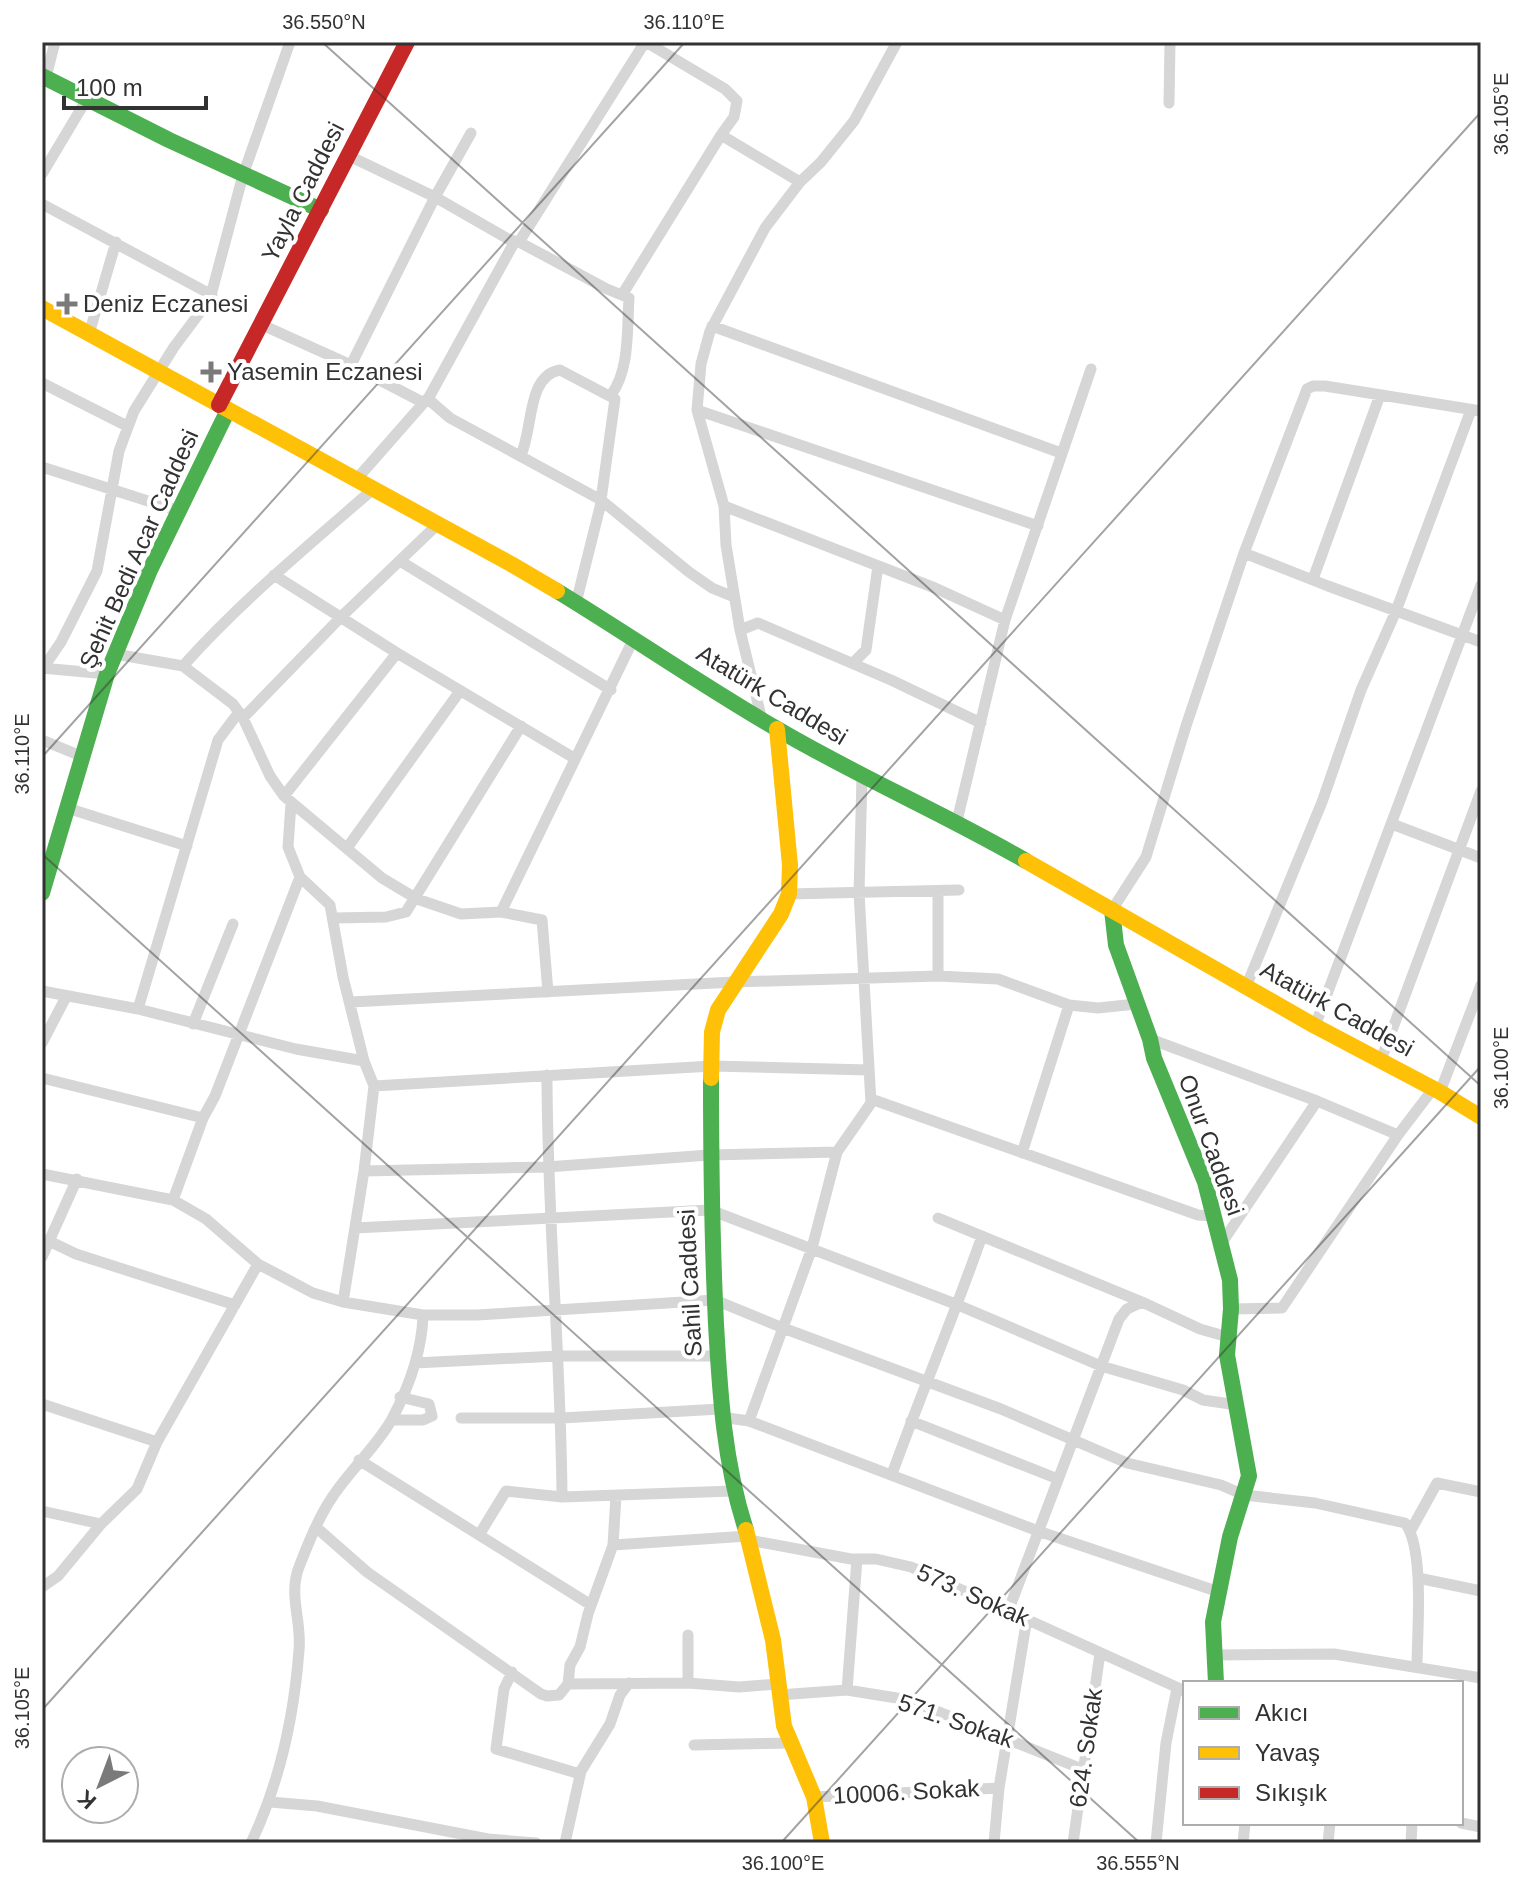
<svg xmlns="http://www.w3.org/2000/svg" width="1523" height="1885" viewBox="0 0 1523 1885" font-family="Arial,sans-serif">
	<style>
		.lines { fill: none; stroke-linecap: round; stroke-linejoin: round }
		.street { stroke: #d6d6d6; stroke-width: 11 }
		.fast { stroke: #4caf50; stroke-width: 16 }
		.slow { stroke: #ffc107; stroke-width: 16 }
		.jam { stroke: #c62828; stroke-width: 16 }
		.ticks { fill: none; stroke: #323232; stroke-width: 2; stroke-opacity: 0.45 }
		.poi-dot { fill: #7a7a7a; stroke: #fff; stroke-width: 3 }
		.labels { text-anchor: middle; stroke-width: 8; stroke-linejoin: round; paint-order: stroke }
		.street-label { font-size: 24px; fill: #323232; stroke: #fff }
		.poi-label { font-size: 24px; fill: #323232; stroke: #fff; text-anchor: start }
		.neatline { fill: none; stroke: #323232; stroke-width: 3 }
		.ticks-label { font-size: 20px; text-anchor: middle; fill: #323232 }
	</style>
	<rect width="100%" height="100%" fill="#fff"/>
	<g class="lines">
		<path class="street" d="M646,42L725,89L737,101L734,117L721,135
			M46,77L55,42
			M1169,103L1170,42
			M347,155L435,197L510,240L519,242L645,42
			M42,174L88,97
			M42,204L212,295
			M515,241L428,399L450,418L601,500L689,572L712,588L734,597
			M519,242L607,289L629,298C627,328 630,370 611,395
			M622,295L721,135L800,182
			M260,324L351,365L424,403
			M712,326L1061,453
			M89,334L116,242
			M351,365L435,197L471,133
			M42,383L127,426
			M697,410L1038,526
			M521,455C533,429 527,375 560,370L615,399L600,507L576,603
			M42,467L179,511
			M355,481L427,399
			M724,506L935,588L1005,620
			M1244,553L1328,586L1481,642
			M400,561L611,690
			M274,575L397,653L574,758
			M1313,579L1380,395
			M740,630L758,623L891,680L981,723
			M115,654L183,666L233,704L243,718L270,776L284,796L382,878L417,899L461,914L501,912L542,920L548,992
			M853,663L866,650L878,566
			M183,666C240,602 307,547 372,490
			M42,668L107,674
			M42,670L61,642L97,571L119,451L134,411L174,347L210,299L243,175L290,42
			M243,718L341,617L438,524
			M762,720L740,630L726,545L724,506L697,410L701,364L710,331L765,228L800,182L821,162L854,121L897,42
			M42,740L81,756
			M284,796L397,653
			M291,803L288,847L300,877L330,905L343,977L364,1061L374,1086L364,1171L343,1302
			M67,808L187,846
			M957,821L1005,620L1091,369
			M1392,824L1481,858
			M347,848L460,691
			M789,894L959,890
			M1112,910L1146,857L1186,726L1244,553L1307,389L1313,386H1325L1481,411
			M501,912L634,638
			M335,918L386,917L406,912L521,726
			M938,976V891
			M1246,987L1322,802L1361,690L1396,611L1471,410
			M42,991L138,1009L296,1049L364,1061
			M351,1002L734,982L938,976L998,979L1069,1005L1098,1008L1136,1004
			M138,1009L218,740L239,712
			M193,1024L233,924
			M1315,1026L1481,585
			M1150,1039L1317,1101L1398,1135
			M42,1043L66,997
			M1381,1060L1481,791
			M547,1075C547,1216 561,1356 562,1497
			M42,1078L203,1118L215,1096L300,877
			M374,1086L712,1066L869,1070
			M1440,1092L1481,985
			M871,1099L1198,1215L1212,1216
			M1022,1153L1069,1005
			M364,1171L547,1167L709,1155L837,1152
			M42,1174L173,1200L206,1219L258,1264L313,1293L343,1302L423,1315H477L715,1300L783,1328L1001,1409L1127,1463L1221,1485L1244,1495L1315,1503L1405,1523C1425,1549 1417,1633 1417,1666
			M173,1200L203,1118
			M938,1218L1142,1302
			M355,1228L710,1210L958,1305L1101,1366L1183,1390L1203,1400L1237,1405
			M49,1241L76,1254L235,1305
			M1221,1244L1317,1101
			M42,1257L77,1179
			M1231,1309L1282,1308L1398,1135L1433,1089
			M415,1363L558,1356H717
			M42,1404L157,1442
			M721,1417L749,1421L1038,1531L1219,1592
			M461,1418H562L720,1409
			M392,1420H423L432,1416L429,1404L400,1397
			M749,1421L812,1248L837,1152L871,1103L859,893L862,776
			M911,1421L1058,1479
			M359,1460L591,1605
			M892,1474C921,1394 954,1316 982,1236
			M42,1511L101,1524L137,1489L157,1442L258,1264
			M317,1528L367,1572L541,1694L547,1696L559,1695L568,1684L570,1665L580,1647L588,1614L613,1545L616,1496
			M1411,1530L1437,1483L1481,1492
			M479,1535L506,1491L562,1497L733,1491
			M749,1540L851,1559H876L911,1567L1185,1691
			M613,1545L748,1536
			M1418,1578L1481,1591
			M42,1587L58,1576L101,1524
			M1009,1609L1119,1319L1127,1309L1142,1302L1200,1329L1228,1337
			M1213,1655L1334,1654L1481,1678
			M512,1672L504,1689L496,1749L580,1774
			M688,1683V1635
			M568,1684L688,1683L739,1687L777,1684
			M847,1690L857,1559
			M779,1695L847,1690L909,1700L1082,1769
			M694,1745L791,1743
			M814,1797L999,1788
			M270,1802L317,1806L488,1839L536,1843
			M1461,1823L1481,1827
			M251,1843C280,1782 294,1717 299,1650C302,1621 288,1595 299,1567C308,1544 319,1516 333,1496C351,1469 377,1446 392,1419C409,1387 422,1350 423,1315
			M565,1843L581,1771L610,1724L620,1695L629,1683
			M994,1843L999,1788L1027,1618
			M1073,1843L1100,1653
			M1156,1843L1166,1743L1177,1688
			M1243,1843L1245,1823
			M1328,1843L1330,1823
			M1411,1843L1412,1823"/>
		<path class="fast" d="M42,76L169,140L321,210
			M557,591C631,636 703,686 779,730C859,777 945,814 1026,861
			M42,893L107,674L150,570L228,410
			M1112,910L1116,945L1150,1039L1154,1058L1205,1182L1230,1280L1231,1309L1227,1355L1249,1476L1230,1537L1213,1622L1216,1683
			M711,1078C711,1160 712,1242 716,1324C720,1395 724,1463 746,1530"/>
		<path class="slow" d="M42,308L511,564L557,591
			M1026,861L1315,1026L1440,1092L1481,1117
			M711,1078L712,1032L718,1010L781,914L789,894L790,865L777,729
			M746,1530L773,1640L784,1726L814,1797L822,1843"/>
		<path class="jam" d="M219,405L407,42"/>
	</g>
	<path class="ticks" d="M322,42L1481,1086M42,757L685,42M42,854L1140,1843M42,1710L1481,112M781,1843L1481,1066"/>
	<g class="poi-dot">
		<path d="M63 292h8v8h8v8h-8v8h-8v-8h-8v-8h8z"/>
		<path d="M207 360h8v8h8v8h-8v8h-8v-8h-8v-8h8z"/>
	</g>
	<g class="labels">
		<g class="street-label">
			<text transform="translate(303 192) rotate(-63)" y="8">Yayla Caddesi</text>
			<text transform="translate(139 549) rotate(-66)" y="8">Şehit Bedi Acar Caddesi</text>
			<text transform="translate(772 695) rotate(31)" y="8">Atatürk Caddesi</text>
			<text transform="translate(1337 1009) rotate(29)" y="8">Atatürk Caddesi</text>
			<text transform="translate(1211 1145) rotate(70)" y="8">Onur Caddesi</text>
			<text transform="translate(690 1283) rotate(-93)" y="8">Sahil Caddesi</text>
			<text transform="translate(973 1595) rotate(24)" y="8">573. Sokak</text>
			<text transform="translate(956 1721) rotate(19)" y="8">571. Sokak</text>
			<text transform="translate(1086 1748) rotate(-82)" y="8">624. Sokak</text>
			<text transform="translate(906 1792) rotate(-3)" y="8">10006. Sokak</text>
		</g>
		<g class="poi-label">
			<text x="83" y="312">Deniz Eczanesi</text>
			<text x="227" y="380">Yasemin Eczanesi</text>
		</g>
	</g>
	<rect width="1523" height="1885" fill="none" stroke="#ffffff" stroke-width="88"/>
	<rect x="1183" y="1681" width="280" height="144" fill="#ffffff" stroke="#adadad" stroke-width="2"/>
	<rect x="1199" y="1707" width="40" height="12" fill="#4caf50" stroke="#adadad" stroke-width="2"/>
	<text x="1255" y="1721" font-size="24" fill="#323232">Akıcı</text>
	<rect x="1199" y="1747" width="40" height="12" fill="#ffc107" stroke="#adadad" stroke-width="2"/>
	<text x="1255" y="1761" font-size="24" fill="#323232">Yavaş</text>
	<rect x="1199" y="1787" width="40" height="12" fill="#c62828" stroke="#adadad" stroke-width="2"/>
	<text x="1255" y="1801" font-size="24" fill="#323232">Sıkışık</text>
	<g transform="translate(100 1785) rotate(222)"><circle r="38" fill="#ffffff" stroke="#adadad" stroke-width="2"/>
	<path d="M0-6L14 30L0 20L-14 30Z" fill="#7a7a7a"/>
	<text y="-12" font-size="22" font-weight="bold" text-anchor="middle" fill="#323232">K</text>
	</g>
	<path d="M64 96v12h142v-12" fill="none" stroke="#323232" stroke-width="4"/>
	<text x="76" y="96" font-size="24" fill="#323232" stroke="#ffffff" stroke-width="6" paint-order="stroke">100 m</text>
	<rect x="44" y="44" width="1435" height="1797" class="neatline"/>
	<g class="ticks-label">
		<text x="324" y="29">36.550°N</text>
		<text x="684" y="29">36.110°E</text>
		<text transform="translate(1501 114) rotate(-90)" y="7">36.105°E</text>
		<text transform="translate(22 754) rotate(-90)" y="7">36.110°E</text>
		<text transform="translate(1501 1068) rotate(-90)" y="7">36.100°E</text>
		<text transform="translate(22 1708) rotate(-90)" y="7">36.105°E</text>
		<text x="783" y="1870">36.100°E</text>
		<text x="1138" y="1870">36.555°N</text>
	</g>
</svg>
